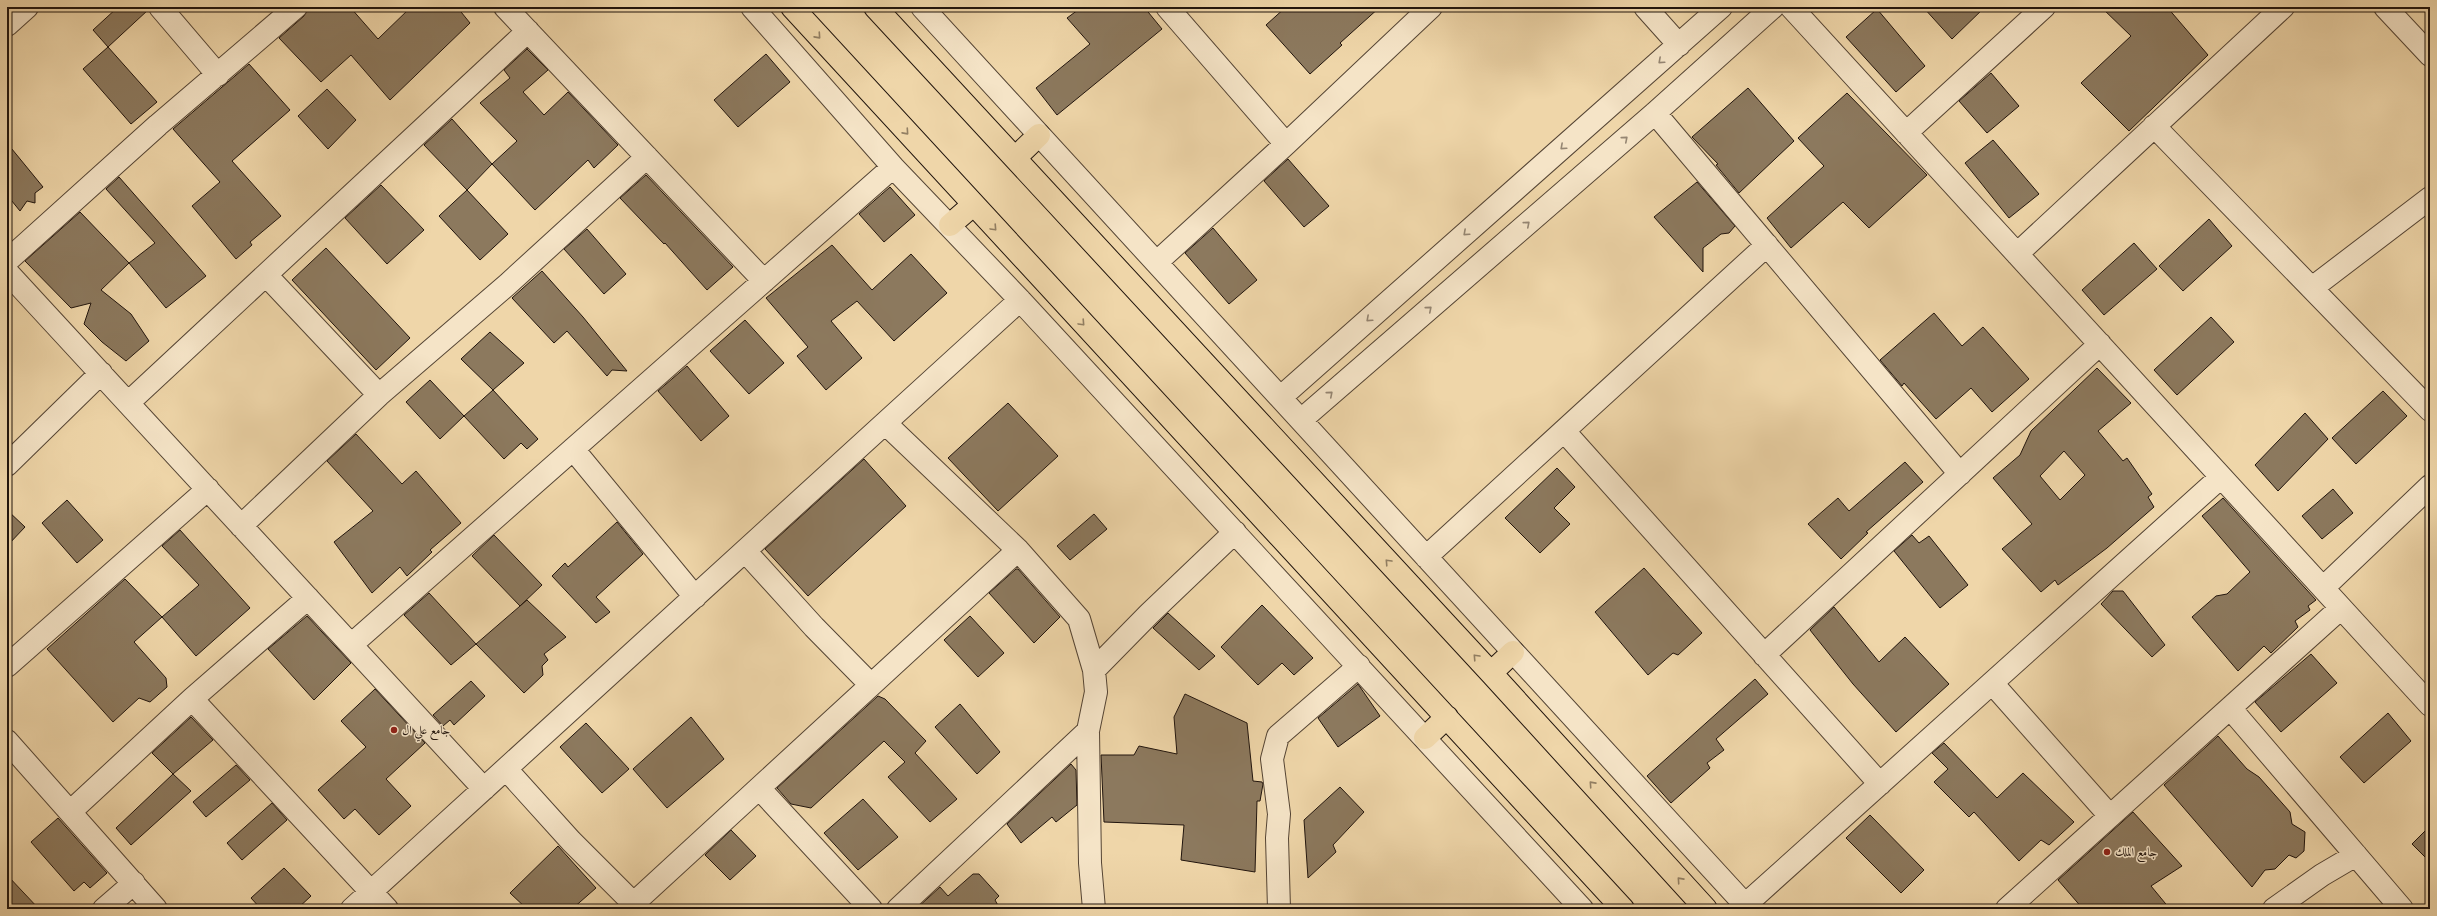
<svg xmlns="http://www.w3.org/2000/svg" width="2437" height="916" viewBox="0 0 2437 916" font-family="'IM FELL English',Amiri,serif">
	<style>
		.building { fill: #8c795e; stroke: #20140d; fill-rule: evenodd }
		.lines { fill: none; stroke-linecap: round; stroke-linejoin: round }
		.minor-casing { stroke: #544434; stroke-width: 24 }
		.major-casing { stroke: #20140d; stroke-width: 24 }
		.minor { stroke: #f5e4c7; stroke-width: 22 }
		.major { stroke: #efd6a9; stroke-width: 22 }
		.oneway { stroke: #927f63 }
		.oneway2 { stroke: #958673 }
		.poi-dot { fill: #8f2418; stroke: #f5e4c7; stroke-width: 1.5 }
		.labels { text-anchor: middle; stroke-width: 3; stroke-linejoin: round; paint-order: stroke }
		.poi-label { font-size: 12px; fill: #20140d; stroke: #f5e4c7; text-anchor: start }
	</style>
	<rect width="100%" height="100%" fill="#efd6a9"/>
	<filter id="stains"><feTurbulence type="fractalNoise" baseFrequency=".005" numOctaves="4"/><feColorMatrix values="0 0 0 0 .2 0 0 0 0 .09 0 0 0 0 .02 0 0 0 .5 -.17"/></filter>
	<radialGradient id="worn" r=".72"><stop offset=".6" stop-color="#630" stop-opacity="0"/><stop offset="1" stop-color="#630" stop-opacity=".3"/></radialGradient>
	<path class="building" d="M118,7H148V10L108,47L93,30Z
		M308,7H350L378,39L411,7H457L470,23L390,100L351,55L321,82L279,38L304,16Z
		M1082,7H1144L1162,29L1057,115L1036,88L1090,44L1067,18Z
		M1286,7H1380L1340,43L1342,45L1310,74L1266,25Z
		M1923,7H1985L1952,39Z
		M2101,7H2167L2208,55L2129,131L2081,83L2131,36Z
		M1877,9L1925,66L1896,92L1846,37Z
		M108,47L157,102L131,124L83,69Z
		M527,49L548,70L523,92L544,115L568,92L618,145L594,168L588,160L535,210L492,164L517,141L480,103L510,78L504,70Z
		M766,54L790,82L738,127L714,100Z
		M249,64L290,110L232,161L281,216L250,242L252,245L236,259L192,206L220,182L173,129Z
		M1991,73L2019,106L1987,133L1959,101Z
		M1748,88L1794,141L1739,193L1716,165L1718,164L1692,137Z
		M327,89L356,120L328,149L298,116Z
		M1847,93L1927,175L1869,228L1843,202L1791,248L1767,218L1824,166L1798,138Z
		M452,119L492,164L467,190L424,145Z
		M1993,140L2039,194L2009,218L1965,163Z
		M7,143L43,187L35,193V203L27,201L20,211L7,195Z
		M1288,159L1329,206L1304,227L1264,181Z
		M646,175L733,267L707,290L665,243L664,244L620,198Z
		M119,177L206,276L166,308L129,263L155,243L106,189Z
		M1697,182L1735,226L1729,233L1721,234L1703,248V272L1654,217Z
		M381,185L424,230L387,264L345,218Z
		M890,187L915,215L884,242L859,214Z
		M467,190L508,234L480,260L439,216Z
		M80,212L129,263L101,290L131,314L149,341L126,361L102,342L84,324L91,303L71,308L25,261Z
		M2209,219L2232,246L2183,291L2159,266Z
		M1213,228L1257,280L1229,304L1185,253Z
		M587,229L626,274L604,294L564,249Z
		M2134,243L2157,269L2104,315L2082,290Z
		M832,245L872,290L911,254L947,293L894,341L857,301L831,321L862,358L826,390L797,356L808,347L766,298Z
		M326,248L410,338L376,370L292,280Z
		M542,271L583,317L627,371L612,370L607,376L567,331L554,343L512,298Z
		M1934,313L1962,346L1983,327L2029,379L1992,412L1971,388L1936,419L1904,383L1902,386L1880,360Z
		M2211,317L2234,342L2177,395L2154,370Z
		M745,320L784,363L749,394L710,351Z
		M490,332L524,363L493,390L461,359Z
		M687,366L729,416L701,441L658,391Z
		M2097,368L2131,403L2098,431L2123,461L2127,458L2152,494L2148,497L2154,507L2107,548L2058,585L2055,580L2041,592L2002,549L2032,524L1993,478L2020,455L2031,431ZM2064,451L2085,475L2060,500L2040,476Z
		M430,380L464,416L440,439L406,402Z
		M493,390L538,439L527,449L521,443L504,459L464,416Z
		M2383,391L2407,416L2356,464L2332,438Z
		M1008,403L1058,456L998,511L948,458Z
		M2305,413L2328,439L2278,491L2255,465Z
		M356,434L402,484L416,471L461,523L430,550L432,552L407,576L400,567L372,593L334,542L373,511L327,461Z
		M864,459L906,506L808,596L765,549Z
		M1905,462L1923,482L1866,532L1868,533L1841,559L1808,524L1838,498L1849,511Z
		M1557,468L1575,487L1554,508L1570,524L1540,553L1505,518Z
		M2333,489L2353,513L2322,539L2302,516Z
		M2223,498L2316,600L2308,606L2310,610L2295,621L2298,627L2271,653L2264,646L2238,671L2192,617L2216,596L2227,594L2250,572L2202,516Z
		M67,500L103,540L77,563L42,523Z
		M7,510L25,527L7,546Z
		M1094,514L1107,529L1070,560L1057,546Z
		M617,522L643,554L596,597L610,612L596,623L552,576L565,563L568,567Z
		M180,530L250,608L196,656L162,617L199,585L162,546Z
		M494,535L542,585L520,606L472,556Z
		M1912,535L1919,543L1929,536L1968,585L1940,608L1894,551Z
		M1644,568L1702,633L1678,655L1673,653L1648,675L1595,612Z
		M1016,569H1018L1060,617L1034,643L989,593Z
		M125,579L162,617L134,642L166,678L167,687L150,702L139,698L113,722L47,649Z
		M2113,591H2123L2165,645L2152,657L2101,604Z
		M429,593L476,644L451,665L404,615Z
		M527,600L566,637L544,654L548,660L542,666L543,675L524,693L476,644Z
		M1262,605L1313,658L1294,675L1282,663L1258,685L1221,647Z
		M1834,607L1879,662L1905,637L1949,684L1896,732L1853,684L1810,630Z
		M1168,613L1215,656L1199,670L1153,628Z
		M307,616L351,663L314,700L268,649Z
		M970,616L1004,653L978,677L944,640Z
		M2311,654L2337,683L2281,732L2255,702Z
		M1755,679L1768,694L1716,739L1724,750L1707,763L1710,768L1671,803L1647,776Z
		M471,681L485,696L454,725L450,720L443,726L433,715Z
		M1358,684L1380,716L1338,747L1318,718Z
		M375,689L425,743L386,779L411,806L379,835L355,809L344,819L318,790L366,747L341,721Z
		M1185,694L1247,723L1253,781L1262,782L1263,784L1260,801H1257L1255,872L1181,860L1184,825L1104,822L1101,755H1134L1139,746L1177,754L1174,717Z
		M878,696L885,699L926,741L915,753L957,799L930,822L888,777L905,762L884,741L811,808L791,804L777,788Z
		M960,704L1000,752L977,774L935,727Z
		M2388,713L2411,741L2364,783L2340,757Z
		M191,717L213,740L173,774L152,753Z
		M691,717L724,759L667,808L633,769Z
		M586,723L629,769L602,793L560,747Z
		M2218,736L2247,769L2259,777L2290,812L2292,824L2305,832L2304,851L2296,858L2289,855L2275,869L2265,870L2252,887L2164,785Z
		M1944,743L1997,798L2023,773L2074,822L2049,845L2041,840L2019,861L1974,812L1969,817L1934,782L1948,769L1932,753Z
		M1071,764L1076,770L1077,805L1056,822L1052,817L1021,843L1007,824Z
		M236,765L250,780L206,817L193,802Z
		M173,774L191,791L131,845L116,828Z
		M1340,787L1364,812L1333,845L1336,852L1308,878L1304,820Z
		M863,799L898,837L858,870L824,833Z
		M272,803L287,820L242,860L227,843Z
		M2133,812L2182,866L2151,886L2170,909H2083L2058,880Z
		M1870,815L1924,870L1901,893L1846,838Z
		M58,818L107,873L90,888L84,882L74,891L31,842Z
		M2430,826V862L2412,844Z
		M731,830L756,856L730,880L705,855Z
		M558,846L596,888L572,909H527L510,893Z
		M284,868L311,896L297,909H261L251,898Z
		M973,874H979L999,896L995,900L1000,909H916L940,887L948,896Z
		M7,875L39,909H7Z"/>
	<g class="lines">
		<g class="minor-casing">
			<path id="minor" d="M160,7L218,75
				M505,7L764,281
				M752,7L893,167L1020,300L1582,909
				M922,7L1749,909
				M1167,7L1286,144
				M1645,7L1679,45
				M1791,7L2430,705
				M2385,7L2430,55
				M7,25L27,7
				M1655,113L1960,474
				M2154,126L2430,410
				M1906,133L2044,7
				M2017,254L2283,7
				M7,261L158,125L296,7
				M1157,262L1286,144L1431,7
				M7,272L484,789
				M266,275L379,395
				M2312,288L2430,198
				M1281,397L1721,7
				M128,403L528,31
				M1301,420L1655,113L1773,7
				M885,423L1018,550L1079,619L1094,670L1096,692L1088,731L1090,863L1094,909
				M1564,431L1880,784
				M573,449L695,597
				M7,465L101,373
				M241,526L379,395L508,284L647,157
				M745,551L814,627L871,685
				M1426,557L1767,245
				M2323,588L2430,486
				M351,645L893,167
				M1764,655L2100,344
				M7,666L208,489
				M1094,670L1149,614L1235,532
				M1992,683L2110,816
				M192,699L387,909
				M2230,708L2402,909
				M7,741L156,909
				M506,769L571,841L639,909
				M759,788L871,909
				M70,812L192,699L308,598
				M634,903L1018,550
				M1745,905L2221,477
				M104,909L134,883
				M352,909L1020,300
				M898,909L1088,731
				M1279,909L1277,838L1279,814L1272,759L1278,736L1359,666
				M2007,909L2341,608
				M2274,909L2322,875L2356,855"/>
		</g>
		<g class="major-casing">
			<path id="major" d="M792,7L1623,909
				M875,7L1491,673L1706,909
				M1015,158L1039,135
				M950,225L973,205
				M1491,673L1513,652
				M1425,738L1447,717"/>
		</g>
		<use href="#minor" class="minor"/>
		<use href="#major" class="major"/>
	</g>
	<defs><path id="oneway-chevron" d="M-2-3.5L2.5 0L-2 3.5" fill="none" stroke-width="1.6" stroke-linecap="round" stroke-linejoin="round"/></defs>
	<g class="oneway">
		<use href="#oneway-chevron" transform="translate(818 36) rotate(48)"/>
		<use href="#oneway-chevron" transform="translate(906 132) rotate(48)"/>
		<use href="#oneway-chevron" transform="translate(994 228) rotate(47)"/>
		<use href="#oneway-chevron" transform="translate(1082 323) rotate(47)"/>
		<use href="#oneway-chevron" transform="translate(1388 562) rotate(-133)"/>
		<use href="#oneway-chevron" transform="translate(1476 657) rotate(-133)"/>
		<use href="#oneway-chevron" transform="translate(1592 784) rotate(-132)"/>
		<use href="#oneway-chevron" transform="translate(1680 880) rotate(-132)"/>
	</g>
	<g class="oneway2">
		<use href="#oneway-chevron" transform="translate(1661 61) rotate(138)"/>
		<use href="#oneway-chevron" transform="translate(1625 139) rotate(-41)"/>
		<use href="#oneway-chevron" transform="translate(1563 147) rotate(138)"/>
		<use href="#oneway-chevron" transform="translate(1527 224) rotate(-41)"/>
		<use href="#oneway-chevron" transform="translate(1466 233) rotate(138)"/>
		<use href="#oneway-chevron" transform="translate(1429 309) rotate(-41)"/>
		<use href="#oneway-chevron" transform="translate(1369 319) rotate(138)"/>
		<use href="#oneway-chevron" transform="translate(1330 394) rotate(-41)"/>
	</g>
	<g class="poi-dot">
		<circle cx="394" cy="730" r="4"/>
		<circle cx="2107" cy="852" r="4"/>
	</g>
	<g class="labels">
		<g class="poi-label">
			<text x="402" y="734">جامع علي ال</text>
			<text x="2115" y="856">جامع الملك</text>
		</g>
	</g>
	<rect width="2437" height="916" fill="none" stroke="#efd6a9" stroke-width="24"/>
	<rect x="8" y="8" width="2421" height="900" fill="none" stroke="#20140d" stroke-width="2"/>
	<rect x="12" y="12" width="2413" height="892" fill="none" stroke="#20140d"/>
	<rect width="100%" height="100%" filter="url(#stains)"/>
	<rect width="100%" height="100%" fill="url(#worn)"/>
</svg>
